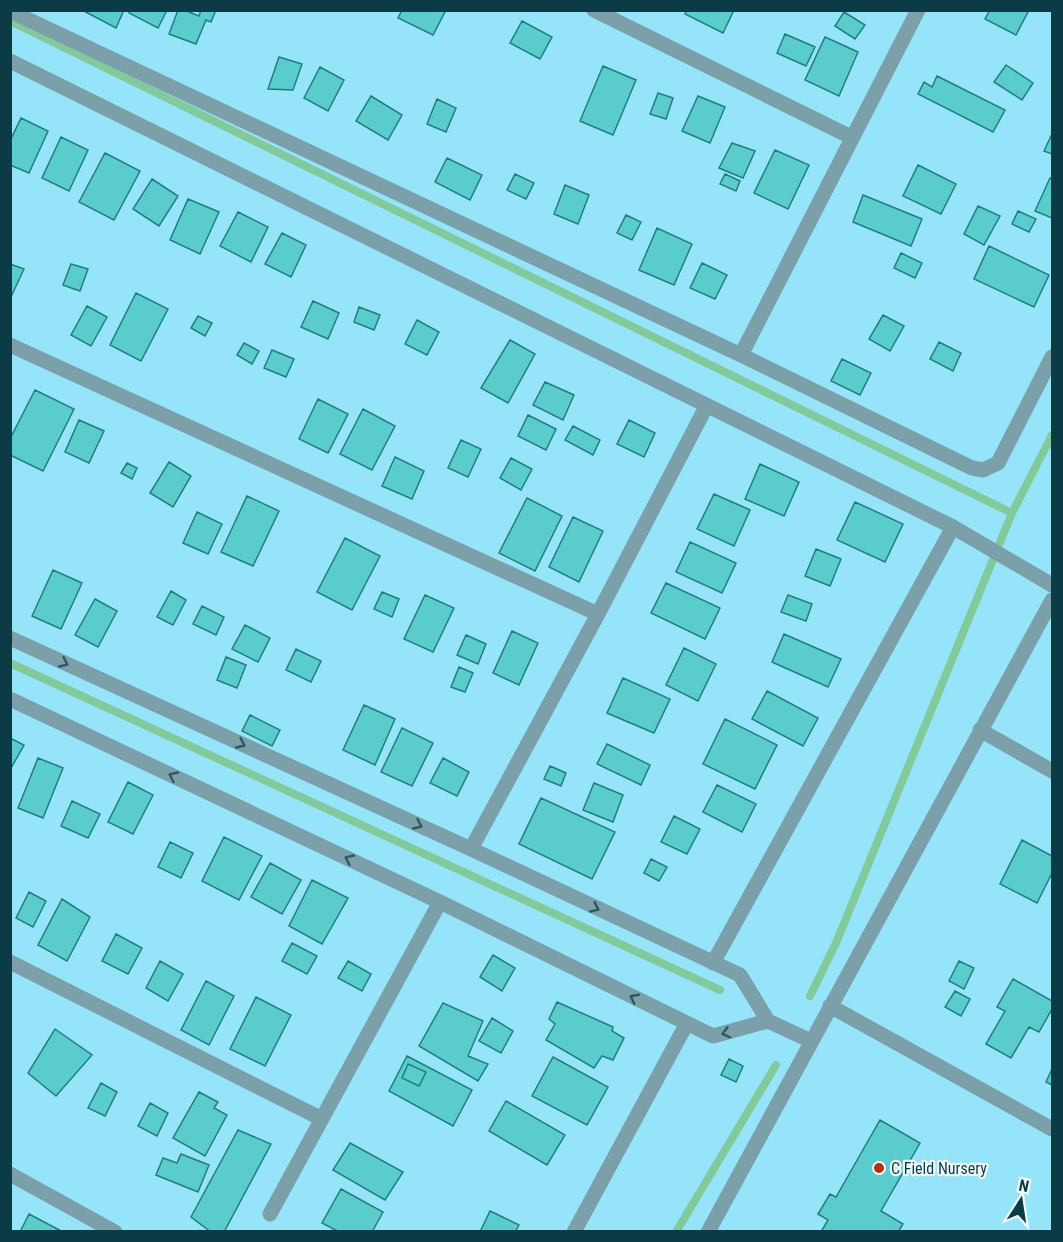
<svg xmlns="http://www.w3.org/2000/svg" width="1063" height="1242" viewBox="0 0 1063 1242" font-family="'Roboto Condensed',sans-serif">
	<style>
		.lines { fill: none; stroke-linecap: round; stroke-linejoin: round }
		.stream { stroke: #82c99c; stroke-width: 8 }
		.building { fill: #5acccd; stroke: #217e7e; stroke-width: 1.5 }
		.minor { stroke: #7ba0aa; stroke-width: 15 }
		.oneway { stroke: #2d5963 }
		.poi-dot { fill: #b93000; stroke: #f0f9fb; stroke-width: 2 }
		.labels { text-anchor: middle; stroke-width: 4.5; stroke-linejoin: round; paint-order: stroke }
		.poi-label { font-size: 16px; fill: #0b3b45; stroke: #f0f9fb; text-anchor: start }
	</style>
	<rect width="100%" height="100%" fill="#95e4f9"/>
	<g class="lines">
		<path class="stream" d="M10,21L1012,513
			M10,663L720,990
			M810,996L836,943L1012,513L1052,435
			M676,1232L776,1065"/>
	</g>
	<path class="building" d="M82,10H124L116,28Z
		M130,10H167L158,28L129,13Z
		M178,10H184L199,16L201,10H216L211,22L206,20L196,44L169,34Z
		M402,10H446L433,35L398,18Z
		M687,10H734L723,33L685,14Z
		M990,10H1029L1016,35L985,19Z
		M844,12L865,25L855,39L835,26Z
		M522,21L552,37L540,59L510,43Z
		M785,34L815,47L806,66L777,53Z
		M825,37L858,52L839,96L805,80Z
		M279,57L302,64L293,90L268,89Z
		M1006,65L1033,83L1022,100L994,82Z
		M603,66L636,80L613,135L580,121Z
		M320,67L344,80L328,111L304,98Z
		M937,76L1005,110L993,132L918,94L924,82L932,87Z
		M658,93L673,98L666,119L650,114Z
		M371,96L402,115L388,140L356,121Z
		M698,96L725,107L710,143L682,131Z
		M437,99L456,108L446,132L427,124Z
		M21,118L48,131L29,173L10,165V141Z
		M1051,136L1052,137V154L1044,151Z
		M61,137L88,150L69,191L42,178Z
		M732,143L755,151L743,178L719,168Z
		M775,150L809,165L788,209L754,193Z
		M105,153L140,171L114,220L79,202Z
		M447,158L482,175L470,200L435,182Z
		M918,165L956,184L941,214L903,196Z
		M515,174L534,183L526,199L507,190Z
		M725,174L740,181L736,191L720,184Z
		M1050,178L1052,179V218L1035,211Z
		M152,179L178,196L159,226L133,209Z
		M565,185L589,195L578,224L554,214Z
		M863,195L922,219L911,246L853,222Z
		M188,199L219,212L200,254L170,240Z
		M978,206L1000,216L984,245L964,234Z
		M1018,211L1036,219L1029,232L1012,224Z
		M238,212L268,227L251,262L220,246Z
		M626,215L641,222L632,240L617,233Z
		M657,228L692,244L674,285L639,270Z
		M282,233L306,245L291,277L265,264Z
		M989,246L1049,275L1034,307L974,279Z
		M901,253L922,263L915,278L894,268Z
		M702,263L727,275L715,299L690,288Z
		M10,264L24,269L10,299Z
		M71,264L88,269L80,291L63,285Z
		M136,293L168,309L141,361L110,345Z
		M313,301L339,313L328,339L301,327Z
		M87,306L107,317L91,346L71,335Z
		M359,307L380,315L374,330L354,322Z
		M883,315L904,326L890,351L869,339Z
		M198,316L212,323L205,336L191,328Z
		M417,320L439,332L427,355L405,344Z
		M510,340L535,354L508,403L481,388Z
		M939,342L961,353L953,371L930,359Z
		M244,343L259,351L252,364L237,355Z
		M272,350L294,359L286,377L264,368Z
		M842,359L871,373L860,395L831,381Z
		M545,382L574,395L563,420L533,405Z
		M35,390L74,409L43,471L10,455V439Z
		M318,399L348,414L328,453L299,439Z
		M363,409L395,426L372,470L340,454Z
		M528,415L556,429L546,450L518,436Z
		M79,420L104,431L89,463L65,452Z
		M629,420L655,433L644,457L617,444Z
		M573,426L600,440L593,455L565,440Z
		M461,440L481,449L468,477L448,468Z
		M395,457L424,471L412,499L382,486Z
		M511,458L532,469L521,490L500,478Z
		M169,462L191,476L173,507L150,493Z
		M127,463L137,468L132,479L121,473Z
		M760,464L799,482L784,516L745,499Z
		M714,494L750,510L734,546L697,529Z
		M247,496L279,511L253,566L221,552Z
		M527,498L562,516L535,571L499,553Z
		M855,502L903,524L885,562L837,540Z
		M197,512L222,524L208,554L183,543Z
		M573,517L603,531L579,582L549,567Z
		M345,538L380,556L352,610L317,592Z
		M690,542L736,563L722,593L676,572Z
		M816,549L841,559L830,586L805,576Z
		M53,570L82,583L61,629L32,616Z
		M666,583L720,608L705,639L651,613Z
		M171,591L186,600L173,625L157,617Z
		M382,592L399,599L392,617L374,609Z
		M425,595L454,608L433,652L404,639Z
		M788,595L812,604L806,621L781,612Z
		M95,599L117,611L98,647L75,635Z
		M202,606L224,617L216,635L193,624Z
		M245,625L270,638L258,662L232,649Z
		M512,631L538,643L519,685L493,673Z
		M784,634L841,659L828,687L772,662Z
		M466,635L486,644L478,664L457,655Z
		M684,648L716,664L698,701L666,685Z
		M296,649L321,661L311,682L286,670Z
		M226,657L246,665L237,688L217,680Z
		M459,667L473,673L465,692L451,687Z
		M623,678L670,699L654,733L607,713Z
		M767,691L818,718L803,746L752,719Z
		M364,705L395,719L375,765L343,750Z
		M250,715L280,730L272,746L242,731Z
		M725,719L777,745L755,789L703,764Z
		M402,728L433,743L412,786L381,772Z
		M10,738L24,745L10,770Z
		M607,744L650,765L641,785L597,764Z
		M38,758L63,768L43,818L18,808Z
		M443,758L469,772L457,796L430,783Z
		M550,766L566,773L561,786L544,779Z
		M128,782L153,795L133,834L108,822Z
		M594,783L623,795L613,822L583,810Z
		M717,785L756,804L742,832L703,812Z
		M541,798L615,832L592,879L519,844Z
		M72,801L100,814L88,838L61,826Z
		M674,816L700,829L687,854L661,842Z
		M224,837L262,856L239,900L202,881Z
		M1022,840L1052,856V873L1037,903L1000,884Z
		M170,842L193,853L181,878L158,867Z
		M651,859L667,867L659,881L644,873Z
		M270,863L301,880L282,914L251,897Z
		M312,880L348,898L322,944L289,926Z
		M29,892L46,901L33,927L16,918Z
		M62,899L90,917L67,961L38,945Z
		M116,934L142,948L128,974L102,961Z
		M292,943L317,956L307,974L282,961Z
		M493,955L515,968L502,991L480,977Z
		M160,961L183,974L168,1001L146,988Z
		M348,961L371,974L362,991L338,978Z
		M959,961L974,968L964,989L949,981Z
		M1013,979L1052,1001V1009L1039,1032L1029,1027L1011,1058L986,1044L1005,1011L997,1007Z
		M206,981L234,996L209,1045L181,1030Z
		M955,991L970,999L961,1016L945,1007Z
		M256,997L291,1015L265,1066L230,1049Z
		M557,1002L613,1027L612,1031L624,1038L613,1060L602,1056L594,1068L546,1040L555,1024L549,1019Z
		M443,1003L483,1021L468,1056L488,1064L478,1081L419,1046Z
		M492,1018L513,1031L501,1053L479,1041Z
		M55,1029L92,1055L56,1096L28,1073Z
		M407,1056L472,1090L453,1126L389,1091Z
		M553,1057L608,1087L587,1125L532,1096Z
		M729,1059L743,1066L736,1082L721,1075Z
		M408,1064L426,1072L419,1086L402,1078Z
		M1052,1069V1085L1046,1082Z
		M101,1083L117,1092L105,1116L88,1108Z
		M199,1092L218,1102L214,1108L227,1115L205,1156L173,1138Z
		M506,1101L565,1135L547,1165L489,1131Z
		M150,1103L168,1113L157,1136L138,1126Z
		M880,1120L920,1143L881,1211L903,1224L898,1232H821L828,1220L818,1214L830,1194L836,1197Z
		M238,1130L271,1144L224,1232H211L191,1217Z
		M350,1143L403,1172L385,1200L333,1170Z
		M181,1154L209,1165L198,1192L156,1175L163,1158L177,1163Z
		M341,1189L383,1212L372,1232H339L322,1223Z
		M490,1211L519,1225L515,1232H480Z
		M29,1214L63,1232H20Z"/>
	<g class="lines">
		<path class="minor" d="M594,10L851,137
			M10,11L741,355L972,468L983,470L998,463L1052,357
			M10,61L953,527L1052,585
			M10,345L598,614
			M741,355L918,10
			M10,638L471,849L740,975L768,1021L811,1041
			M10,699L440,902L713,1036L768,1021
			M980,730L1052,771
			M471,849L598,614L706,407
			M10,962L322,1119
			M713,963L953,527
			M830,1006L1052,1129
			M10,1174L115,1232
			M270,1214L440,902
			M574,1232L686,1025
			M708,1232L1052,600"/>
	</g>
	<defs><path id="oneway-chevron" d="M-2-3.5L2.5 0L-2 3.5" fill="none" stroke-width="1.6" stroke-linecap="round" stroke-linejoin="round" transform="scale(1.5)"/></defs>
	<g class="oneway">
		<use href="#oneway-chevron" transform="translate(64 663) rotate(25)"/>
		<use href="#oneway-chevron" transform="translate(241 744) rotate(25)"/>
		<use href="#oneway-chevron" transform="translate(173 776) rotate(-155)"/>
		<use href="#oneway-chevron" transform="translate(418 825) rotate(25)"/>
		<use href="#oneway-chevron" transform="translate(349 859) rotate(-155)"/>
		<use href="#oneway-chevron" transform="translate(595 908) rotate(25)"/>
		<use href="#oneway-chevron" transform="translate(634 998) rotate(-153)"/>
		<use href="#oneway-chevron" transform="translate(726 1033) rotate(165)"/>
	</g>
	<circle class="poi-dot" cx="879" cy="1168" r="6"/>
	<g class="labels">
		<g class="poi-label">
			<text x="891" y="1174">C Field Nursery</text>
		</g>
	</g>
	<rect width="1063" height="1242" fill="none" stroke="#0b3b45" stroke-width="24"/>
	<g transform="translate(1021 1200) rotate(12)" stroke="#f0f9fb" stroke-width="4.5" paint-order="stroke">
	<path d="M0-4.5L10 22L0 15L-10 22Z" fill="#0b3b45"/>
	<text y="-9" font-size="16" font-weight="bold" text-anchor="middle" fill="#0b3b45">N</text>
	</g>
</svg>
